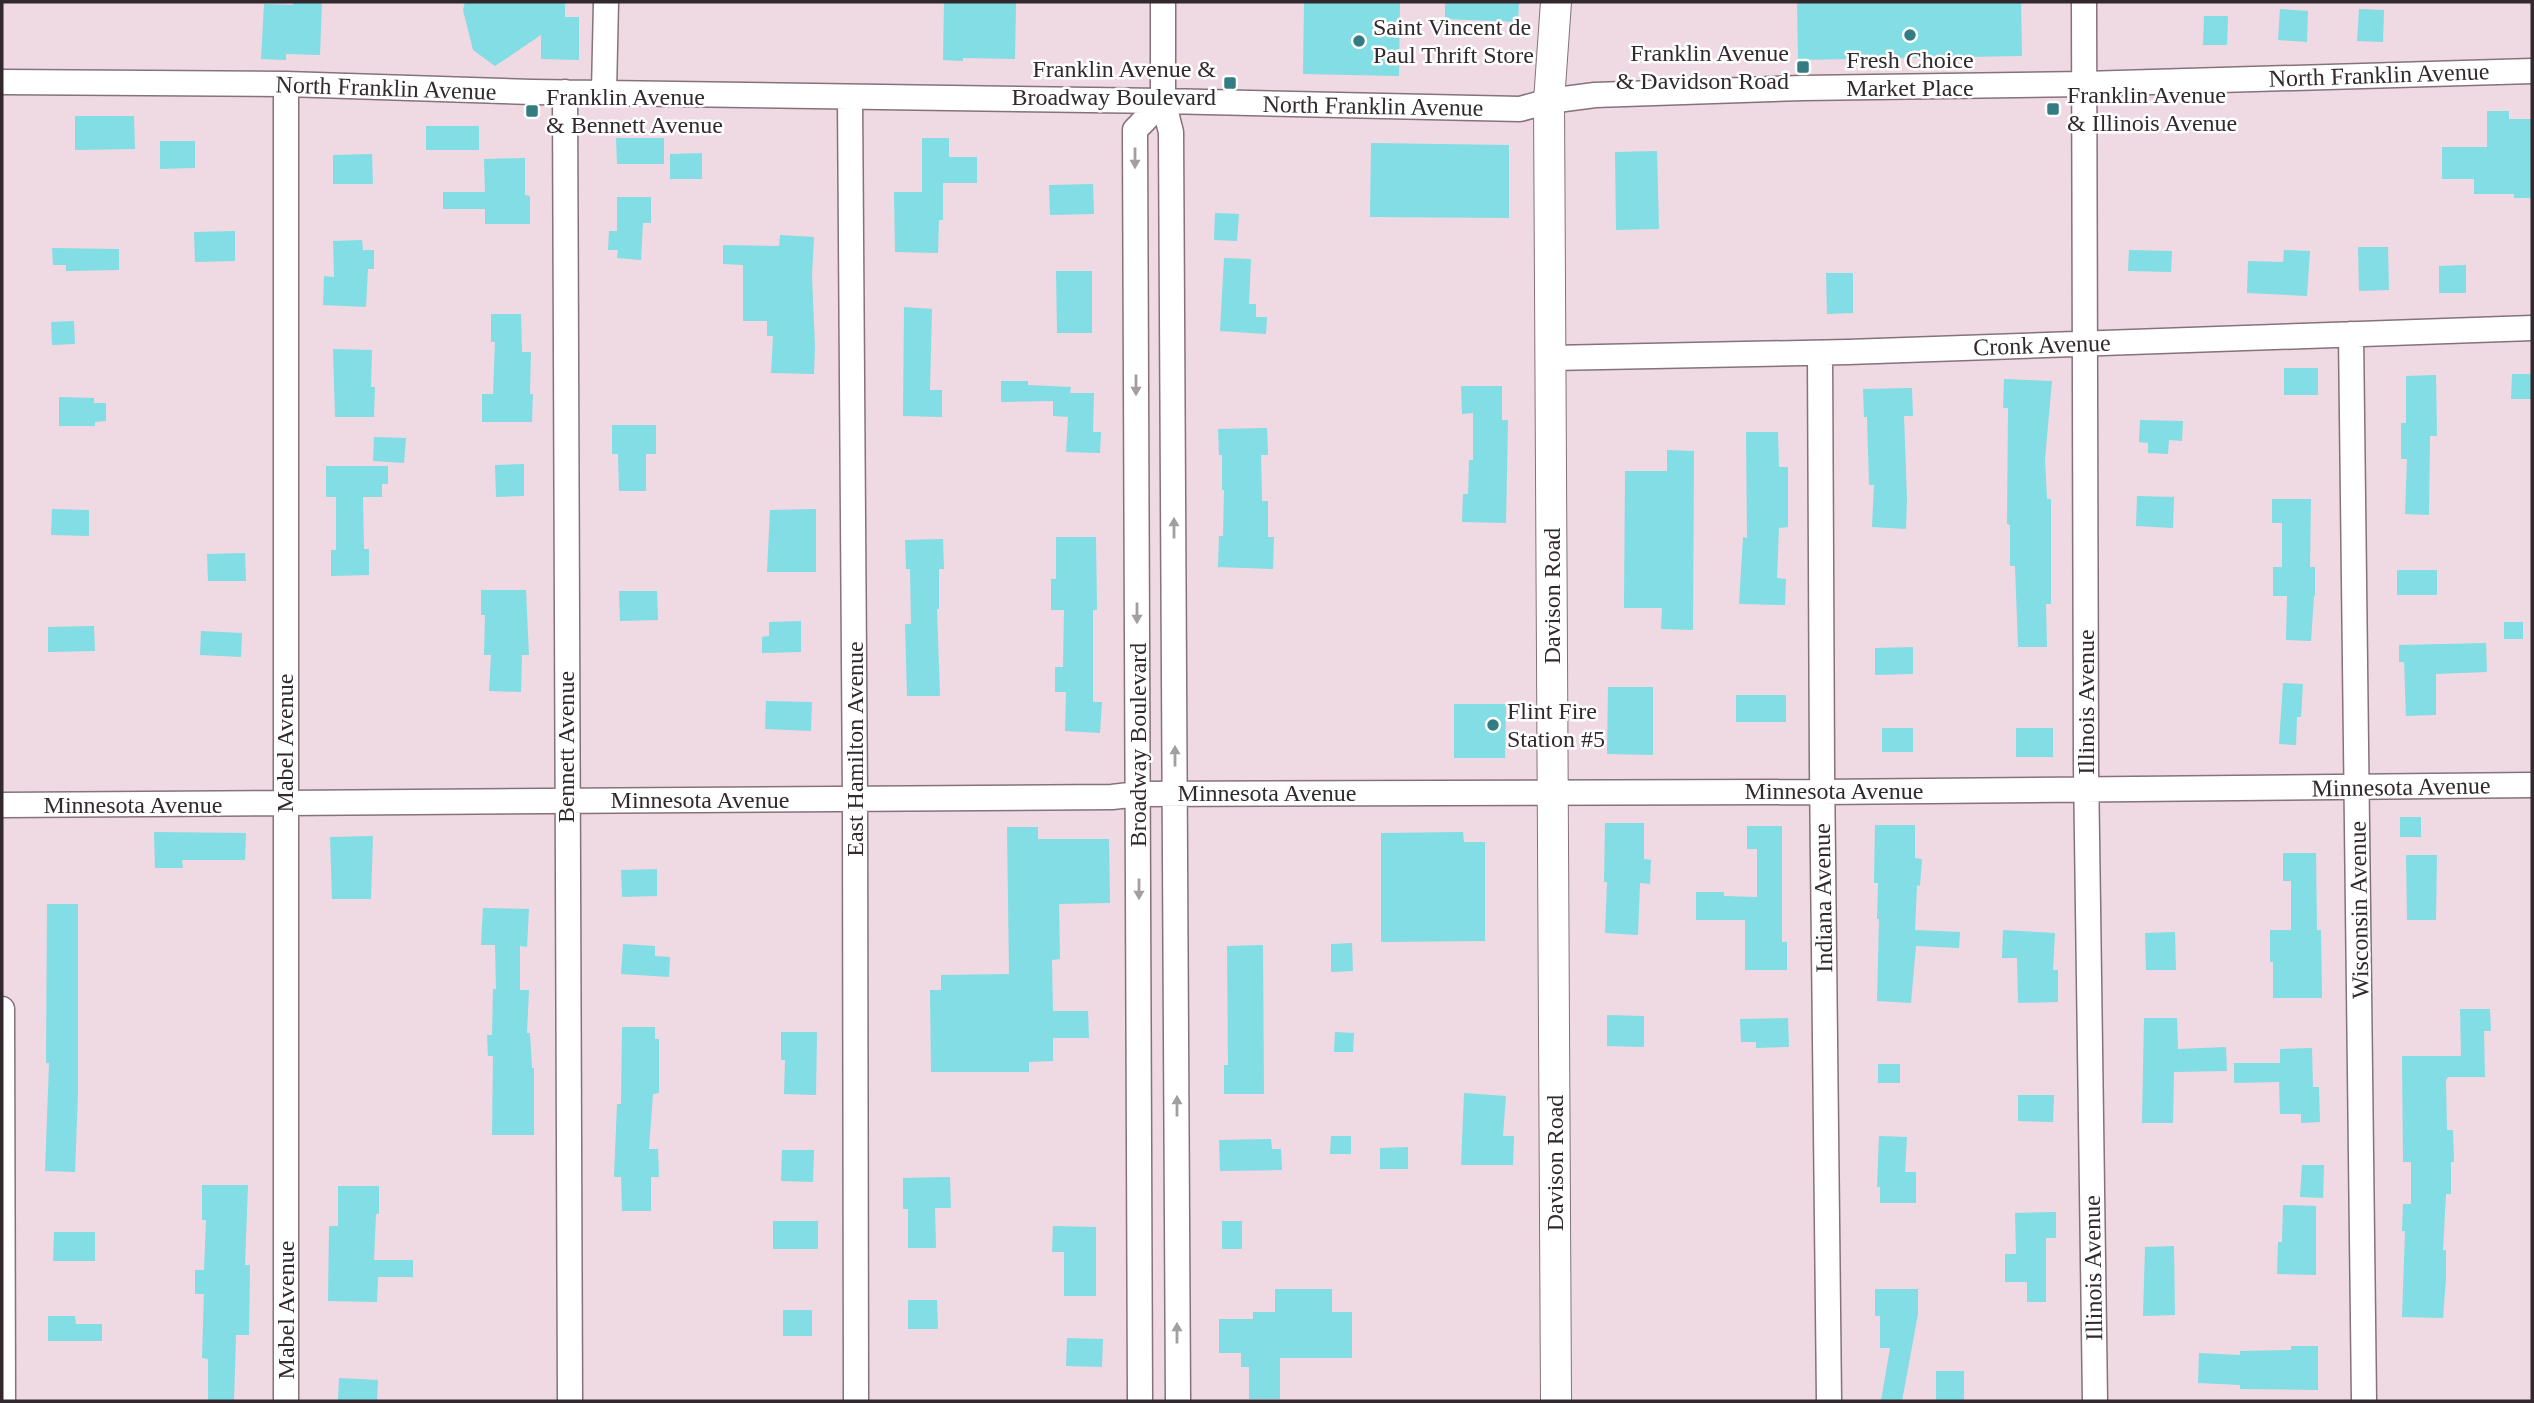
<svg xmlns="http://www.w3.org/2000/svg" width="2534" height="1403" viewBox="0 0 2534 1403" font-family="Georgia,serif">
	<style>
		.building { fill: #82dde4 }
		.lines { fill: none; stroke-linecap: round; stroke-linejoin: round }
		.minor-casing { stroke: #85727b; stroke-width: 27 }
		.major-casing { stroke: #85727b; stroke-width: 32 }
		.minor { stroke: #fff; stroke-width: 24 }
		.major { stroke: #fff; stroke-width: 30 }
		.oneway { fill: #a29fa0 }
		.poi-dot { fill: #337c81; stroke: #fff; stroke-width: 2.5 }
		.labels { text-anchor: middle; stroke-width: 5; stroke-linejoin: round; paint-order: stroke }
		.poi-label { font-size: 24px; fill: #31292d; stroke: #fff; text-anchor: start }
		.street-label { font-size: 24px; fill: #31292d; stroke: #fff }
	</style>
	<rect width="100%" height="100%" fill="#efd9e3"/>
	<path class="building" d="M293,2H322L320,55L286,54V60L261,59L264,4L293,5Z
		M465,2H565V17H579V60L541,59V35L495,66L473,50L463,10Z
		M944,2H1016L1015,59L963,58V61L943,60Z
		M1304,2H1400L1399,76L1303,74Z
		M1445,2H1519L1518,22L1445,19Z
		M1797,2H2021L2022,56L1798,60Z
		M2280,9L2308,11L2307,42L2278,40Z
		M2359,9L2384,10L2383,42L2357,41Z
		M2204,16H2228L2227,45H2203Z
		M2487,111H2509V119H2532V198H2514V194H2474V179H2442V147H2487Z
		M75,116H134L135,149L75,150Z
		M426,126H479V150H426Z
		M616,138H664V164H617Z
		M922,138H949V157H977V183H943V220H939L938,253L895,252L894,192H922Z
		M160,141H195V168L160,169Z
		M1371,143L1509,145V218L1370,217Z
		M1657,151L1659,229L1616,230L1615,152Z
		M702,153V179H670V154Z
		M372,154L373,184H333V155Z
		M525,158V195L530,196V224H485V209H443V192H485L484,159Z
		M1093,184L1094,214L1050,215L1049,185Z
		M617,197H651V223H643L641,260L617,258L618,250H608L609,231H617Z
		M1215,213L1239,214L1237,241L1214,240Z
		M235,231V261L195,262L194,232Z
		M780,235L814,237L812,276L815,346L814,374L771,373L773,336H767V321H743V265L723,264V245L779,246Z
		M362,240L363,250H374V269H368L366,307L323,305L324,276L334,277L333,241Z
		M2358,247H2388L2389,290L2359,291Z
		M52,248L119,249V270L66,271V265H53Z
		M2129,250L2172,251L2171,272L2128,271Z
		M2284,250L2310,251L2307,296L2247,293L2248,261L2283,262Z
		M1224,258L1251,259L1249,304H1256V317H1267L1266,334L1220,331Z
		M2466,265V293H2439V266Z
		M1056,271H1092V333H1057Z
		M1826,273H1853V313L1827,314Z
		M904,307L932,309L930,390H942V417L903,416Z
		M491,314H521L522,352H531L530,394H533L532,422H482V394H493L495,342H491Z
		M74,321L75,344L52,345L51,322Z
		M333,349L372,350L371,387H375L374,417H335Z
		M2284,368H2318V395H2284Z
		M2512,374H2532V399H2511Z
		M2436,375L2437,436H2430L2429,515L2405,514L2407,459H2401V423H2406V376Z
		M2004,379L2052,381L2045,459L2047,499H2051V604H2046L2047,647H2018L2015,566H2010V525L2007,524L2008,408H2003Z
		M1001,381H1028V385L1071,387L1070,393H1094L1093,432H1101L1100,453L1066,452L1068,417L1053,416V401L1001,402Z
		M1461,386H1502V420H1508L1506,523L1462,522L1463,494H1468L1469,460H1473V413L1462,414Z
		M1912,388L1913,416H1904L1907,499L1906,529L1872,527L1874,485H1869L1867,417H1864L1863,389Z
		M59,397L94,398V403H106V421L95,422V426H59Z
		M2140,420L2183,421L2182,441L2169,440L2168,454L2148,453V443L2139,442Z
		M612,425H656V454H646V491H619L618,454H612Z
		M1267,428L1268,455H1261L1262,501H1268V537H1274L1273,569L1218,567L1219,536H1223L1224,490H1222V455H1219L1218,429Z
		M1746,432H1778L1779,467H1788V527L1779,528L1777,578L1786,579L1785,605L1739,604L1743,537L1747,538Z
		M374,437L406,438L404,463L373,461Z
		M1667,450L1694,451L1693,630L1661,629L1662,608H1624L1625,471H1667Z
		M524,464V496L496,497L495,465Z
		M326,466H388V484H382V497H363L364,549H369V575L331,576V550H336V497H326Z
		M2137,496L2174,497L2173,528L2136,526Z
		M2272,499H2311L2310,567H2315V596H2314L2311,641L2286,640L2287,596H2273V567H2282V523H2272Z
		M52,509L89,510V536L51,535Z
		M816,509V572H767L770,510Z
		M1056,537H1096L1097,610H1093V702H1102L1100,733L1065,731L1066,692H1055V667H1063L1064,610H1051V579H1056Z
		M943,539L944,569H939V609H937L940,696H907L905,624H911L910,569H906L905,540Z
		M245,553L246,581H208L207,554Z
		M2397,570H2437V595H2397Z
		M481,590H526L529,655H522L521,692L489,691L491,655H484L485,615H481Z
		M619,591H657L658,620L620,621Z
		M801,621V652L762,653V637L769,636V622Z
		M2504,622H2523V639H2504Z
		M94,626L95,651L48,652V627Z
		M201,631L242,633L241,657L200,655Z
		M2486,643L2487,672L2436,674V715L2406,716L2404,662H2399V645Z
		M1913,647V674L1875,675V648Z
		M2283,683L2303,684L2301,717H2297L2296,745L2279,744Z
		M1608,687H1653V755L1607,754Z
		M1736,695H1786V722H1736Z
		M766,701L812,702L811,731L765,729Z
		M1454,704H1506L1505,758H1454Z
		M1882,728H1913V752H1882Z
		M2016,728H2053V757H2016Z
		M2400,817H2421V837H2400Z
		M1605,823H1644V859L1651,860L1650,884L1640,883L1638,935L1605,933L1607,882H1604Z
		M1875,825H1915V858L1922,859L1920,886L1917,885L1915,930L1960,932L1959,948L1916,946L1911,1003L1877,1001L1879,919H1877L1878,883H1874Z
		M1747,826H1782V942H1787V970H1745V920H1696V892H1724V896L1757,897V849H1747Z
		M1007,827H1038V839H1109L1110,903L1059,904L1060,959L1052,960L1053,1011H1088L1089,1038H1053V1061L1029,1062V1072H931L930,990H941V975L1009,974Z
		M154,832L246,833L245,860H182L183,868H155Z
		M1463,832L1464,842H1485V941L1381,942V833Z
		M373,836L371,899H332L330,837Z
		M2283,853H2316L2317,930H2321L2322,998H2273V962H2270V930H2291V881H2283Z
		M2406,855H2437L2436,920H2407Z
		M657,869V896L622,897L621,870Z
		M47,904H78V1093L75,1172L45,1171L49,1063H46Z
		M483,908L529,909L527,947L520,946V990H529L527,1033H530L532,1068H534V1135H492L493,1056H488L487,1035H492L493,989H496L495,945H481Z
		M2003,930L2055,933L2053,970H2058V1002L2018,1003L2017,958H2002Z
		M2175,932L2176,970H2146L2145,933Z
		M1352,943L1353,971L1331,972V944Z
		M623,944L655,946V956L670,957L669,977L621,974Z
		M1263,945L1264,1094H1224V1065H1228L1227,946Z
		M2460,1009H2490L2491,1031H2484L2485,1077H2448L2446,1080L2447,1130H2453L2454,1162H2451V1194H2446L2443,1250H2446V1279L2443,1318L2402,1317L2405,1231H2402L2403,1204H2411V1162H2403L2402,1056H2461Z
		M1607,1015L1644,1016V1047L1607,1046Z
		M1788,1018L1789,1047L1756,1048V1042H1741L1740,1019Z
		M2144,1018H2177L2178,1049L2226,1047L2227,1071L2174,1072L2173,1123H2142Z
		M622,1027H655V1039H659V1093L653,1094L649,1149H658L659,1177H651V1211H622L621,1177H614L617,1104H621Z
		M781,1032H817L816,1095L784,1094L785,1060H781Z
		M1335,1032L1354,1033L1353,1052H1334Z
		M2312,1048L2313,1087H2319L2320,1122L2301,1123V1114H2280L2279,1082L2234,1083V1063H2280V1049Z
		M1878,1064H1900V1083H1878Z
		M1464,1093L1506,1096L1503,1136H1514L1513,1165H1461Z
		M2018,1095H2054L2053,1122L2018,1121Z
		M1331,1136H1351V1154H1330Z
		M1879,1136L1907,1137L1905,1172H1916V1203H1880V1187H1877Z
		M1271,1139L1272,1149H1281L1282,1170L1220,1171L1219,1140Z
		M1408,1147V1169H1380V1148Z
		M782,1150H814L813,1182L781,1181Z
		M2302,1165H2324L2323,1198L2300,1197Z
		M950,1177L951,1208H935L936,1248H908V1209H903V1178Z
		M202,1185H248L245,1265H250L249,1335H236L234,1401H208V1359L202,1358L204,1294H195V1270H204L206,1220H202Z
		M338,1186H379V1214H376L374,1260H413V1277H378L377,1302L328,1301L329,1226H338Z
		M2283,1205L2316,1206V1275L2277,1274L2278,1242H2282Z
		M2056,1212V1238H2046V1302H2027V1282H2005V1254H2016L2015,1213Z
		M773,1221H818V1249H773Z
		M1222,1221H1242V1249H1222Z
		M1053,1226L1096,1227V1296H1064V1252H1052Z
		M54,1232H95V1261H53Z
		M2174,1246L2175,1315L2143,1316L2145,1247Z
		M1275,1289H1332V1312H1352V1358H1280V1399H1249V1367H1241V1353H1219V1319H1253V1312H1275Z
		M1875,1289H1918V1314L1902,1401H1881L1890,1348H1880V1316H1875Z
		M908,1300H937L938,1329H908Z
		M783,1310H812V1336H783Z
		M48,1316H75L76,1324H102V1341H48Z
		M1067,1338L1103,1339L1102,1367L1066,1366Z
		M2291,1346H2318V1390L2240,1389V1385L2198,1383L2199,1353L2240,1355V1351L2291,1350Z
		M1936,1371H1964V1401H1936Z
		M339,1378L378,1380L377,1401H338Z"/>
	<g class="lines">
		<g class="minor-casing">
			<path id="minor" d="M1163,2V101L1171,132L1178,1401
				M2084,2L2086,767L2095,1401
				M2,82L286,84L532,92L1163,101L1520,109L1549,101L1595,95L1803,88L2084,84L2532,71
				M286,84V1401
				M565,92L570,1401
				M604,92L606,2
				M850,98L855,800L856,1401
				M2351,334L2364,1401
				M1820,353L1822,769L1829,1401
				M1551,358L1848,352L2532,328
				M2,805L1112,797L1138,794L1822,792L2532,785
				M2,1009L3,1401
				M1140,1401L1135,130L1163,101"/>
		</g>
		<g class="major-casing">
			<path id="major" d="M1556,2L1549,101L1556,1401"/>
		</g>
		<use href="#minor" class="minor"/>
		<use href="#major" class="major"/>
	</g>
	<defs><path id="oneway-solid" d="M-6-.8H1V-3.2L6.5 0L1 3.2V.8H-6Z" transform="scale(1.75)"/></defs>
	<g class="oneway">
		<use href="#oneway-solid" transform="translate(1135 158) rotate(90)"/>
		<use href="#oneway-solid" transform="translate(1136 385) rotate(90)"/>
		<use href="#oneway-solid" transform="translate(1174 528) rotate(-90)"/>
		<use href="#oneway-solid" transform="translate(1137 613) rotate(90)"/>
		<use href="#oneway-solid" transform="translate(1175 756) rotate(-90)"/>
		<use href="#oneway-solid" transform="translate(1139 889) rotate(90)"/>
		<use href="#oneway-solid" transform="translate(1177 1106) rotate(-90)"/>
		<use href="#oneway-solid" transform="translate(1177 1333) rotate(-90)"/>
	</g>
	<g class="poi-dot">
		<circle cx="1910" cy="35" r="7"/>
		<circle cx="1359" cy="41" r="7"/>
		<rect x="1796" y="60" width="14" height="14" rx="3.5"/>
		<rect x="1223" y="76" width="14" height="14" rx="3.5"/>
		<rect x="2046" y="102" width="14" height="14" rx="3.5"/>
		<rect x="525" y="104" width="14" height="14" rx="3.5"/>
		<circle cx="1493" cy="725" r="7"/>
	</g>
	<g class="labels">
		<g class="poi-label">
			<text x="1373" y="35">Saint Vincent de<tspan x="1373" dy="28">Paul Thrift Store</tspan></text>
			<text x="1789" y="61" text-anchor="end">Franklin Avenue<tspan x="1789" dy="28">&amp; Davidson Road</tspan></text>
			<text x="1910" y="68" text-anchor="middle">Fresh Choice<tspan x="1910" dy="28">Market Place</tspan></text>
			<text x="1216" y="77" text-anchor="end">Franklin Avenue &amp;<tspan x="1216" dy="28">Broadway Boulevard</tspan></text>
			<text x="2067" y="103">Franklin Avenue<tspan x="2067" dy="28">&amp; Illinois Avenue</tspan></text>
			<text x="546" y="105">Franklin Avenue<tspan x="546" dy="28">&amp; Bennett Avenue</tspan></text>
			<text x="1507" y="719">Flint Fire<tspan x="1507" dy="28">Station #5</tspan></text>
		</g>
		<g class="street-label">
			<text transform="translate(2379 75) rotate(-2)" y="8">North Franklin Avenue</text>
			<text transform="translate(386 88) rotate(2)" y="8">North Franklin Avenue</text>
			<text transform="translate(1373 106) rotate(1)" y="8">North Franklin Avenue</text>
			<text transform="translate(2042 345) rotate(-2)" y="8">Cronk Avenue</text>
			<text transform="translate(1552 596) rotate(-90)" y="8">Davison Road</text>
			<text transform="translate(2086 702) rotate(-90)" y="8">Illinois Avenue</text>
			<text transform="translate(285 743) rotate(-90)" y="8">Mabel Avenue</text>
			<text transform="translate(1138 745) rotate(-90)" y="8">Broadway Boulevard</text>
			<text transform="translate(566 747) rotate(-90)" y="8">Bennett Avenue</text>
			<text transform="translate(855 749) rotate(-90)" y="8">East Hamilton Avenue</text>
			<text transform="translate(2401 787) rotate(-1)" y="8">Minnesota Avenue</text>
			<text x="1834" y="799">Minnesota Avenue</text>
			<text x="1267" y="801">Minnesota Avenue</text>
			<text x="700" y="808">Minnesota Avenue</text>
			<text x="133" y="813">Minnesota Avenue</text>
			<text transform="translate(1823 898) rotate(-91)" y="8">Indiana Avenue</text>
			<text transform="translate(2359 910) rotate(-91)" y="8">Wisconsin Avenue</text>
			<text transform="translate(1555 1163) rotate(-90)" y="8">Davison Road</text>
			<text transform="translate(2093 1268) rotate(-91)" y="8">Illinois Avenue</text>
			<text transform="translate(286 1310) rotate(-90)" y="8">Mabel Avenue</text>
		</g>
	</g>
	<rect width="2534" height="1403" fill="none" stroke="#31292d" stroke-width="7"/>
</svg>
